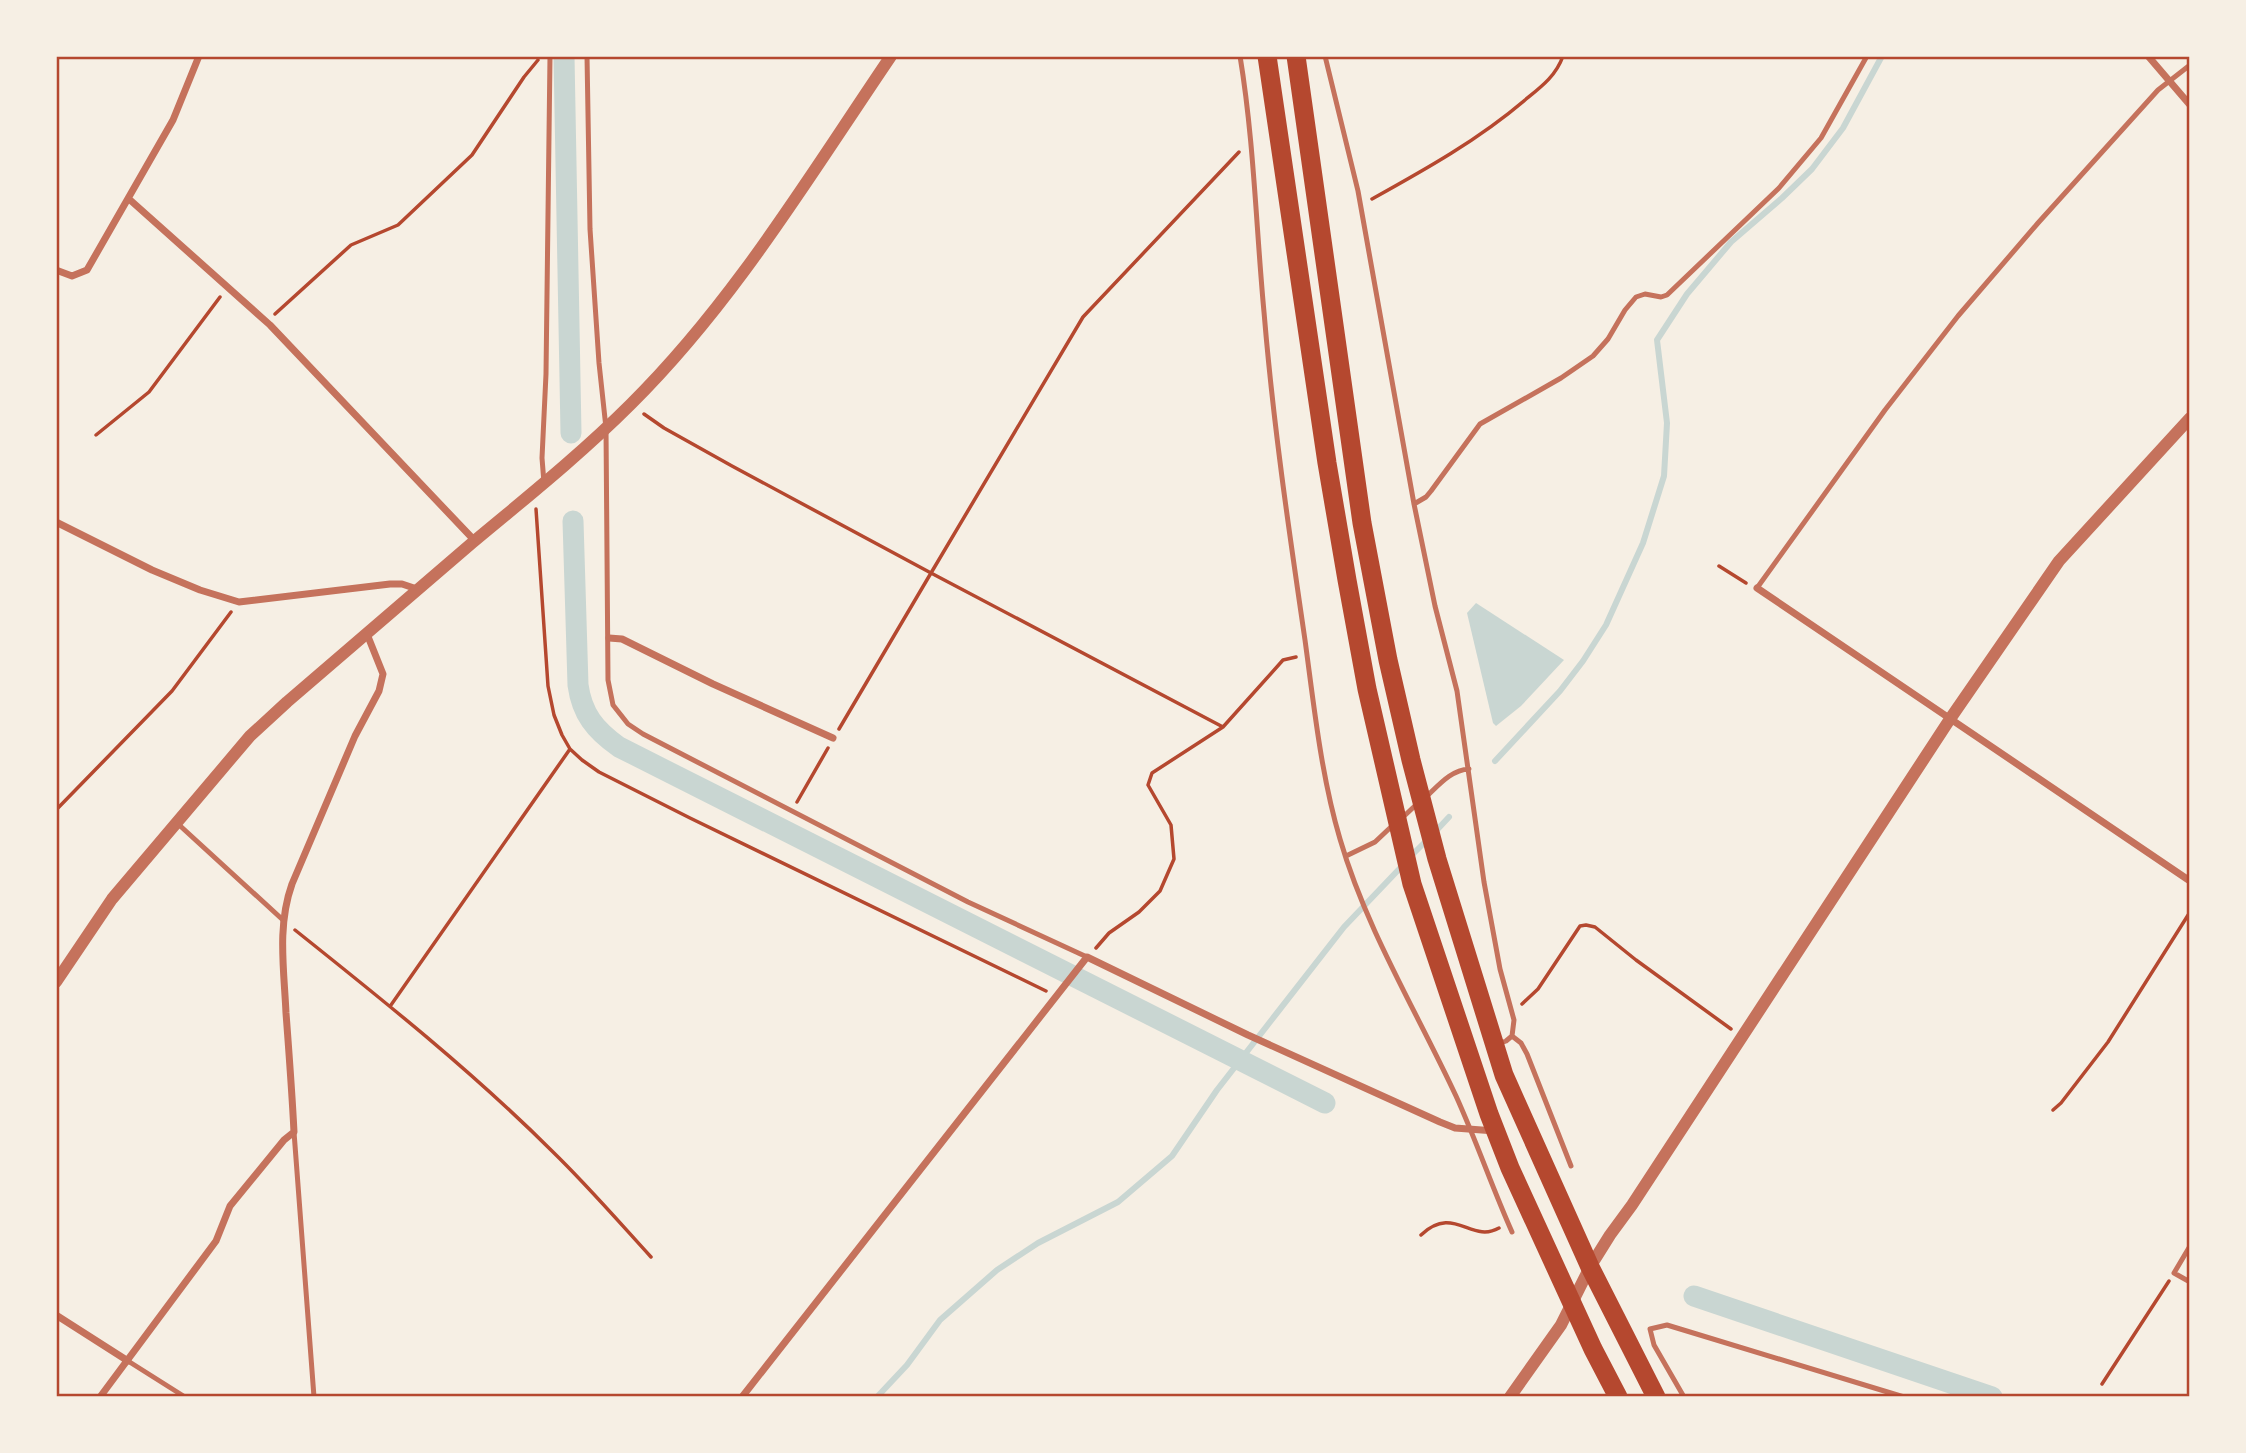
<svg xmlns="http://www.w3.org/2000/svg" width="2246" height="1453" viewBox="0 0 2246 1453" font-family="'Fira Sans Condensed',sans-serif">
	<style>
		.water { fill: #c9d6d2 }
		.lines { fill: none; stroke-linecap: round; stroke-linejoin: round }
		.stream { stroke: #c9d6d2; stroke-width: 6 }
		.canal { stroke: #c9d6d2; stroke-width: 21 }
		.path { stroke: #b5482f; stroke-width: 3.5 }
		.service { stroke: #c5725c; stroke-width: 5 }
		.minor { stroke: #c5725c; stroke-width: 7 }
		.tertiary { stroke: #c5725c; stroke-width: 12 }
		.trunk { stroke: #b5482f; stroke-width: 19 }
		.neatline { fill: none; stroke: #b5482f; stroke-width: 2.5 }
	</style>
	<rect width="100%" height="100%" fill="#f6efe4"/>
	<path class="water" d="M1476,603L1564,660L1521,706L1496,726L1493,723L1467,613Z"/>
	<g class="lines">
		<path class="stream" d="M1495,761L1560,691L1583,661L1606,625L1643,543L1664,476L1667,423L1657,340L1687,294L1731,242L1782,198L1812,169L1843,128L1882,56
			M1435,832L1449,817
			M1410,857L1427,840
			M877,1397L907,1365L940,1320L997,1270L1038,1243L1118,1202L1172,1156L1217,1090L1344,927L1403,865"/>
		<path class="canal" d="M564,56L571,433
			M573,521L578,685C582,714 595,730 619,747L1325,1103
			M1694,1296L1992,1397"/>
		<path class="path" d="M1372,199C1426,169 1478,140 1525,100C1541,87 1556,76 1563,56
			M275,314L351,245L398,225L472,155L524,77L538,60
			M644,414L664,428L732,466L931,573L1083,317L1239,152
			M96,435L149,392L220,297
			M536,509L548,686L554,715L562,735L570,749L582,760L599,772L690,818L1046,991
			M1719,566L1746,583
			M839,729L931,573L1223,727
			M797,802L828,748
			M56,810L172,691L231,612
			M295,930C384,1001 473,1072 553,1152C587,1185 619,1222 651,1257
			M1096,948L1109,933L1139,912L1160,891L1174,859L1171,825L1148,785L1152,773L1223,727L1283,660L1296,657
			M1522,1004L1538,989L1580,926L1586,925L1595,927L1636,960L1731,1029
			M391,1005L570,749
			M2053,1110L2061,1103L2108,1042L2190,912
			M1421,1235C1454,1204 1471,1244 1499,1228
			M2102,1384L2169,1281"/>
		<path class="service" d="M587,56L590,229L599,363L606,428L608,680L613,705L628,724L643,734L968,902L1087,957
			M1240,56C1254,141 1256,227 1264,312C1273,422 1289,531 1305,640C1314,706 1321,775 1340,839C1366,929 1417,1012 1456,1096C1476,1140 1492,1187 1512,1232
			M1325,56L1358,191L1414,504L1435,606L1457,691L1484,882L1500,969L1514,1020L1512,1036L1506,1041L1498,1044
			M544,483L542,458L546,374L550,56
			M1414,504L1426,497L1431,491L1480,424L1561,378L1593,356L1608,339L1625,310L1636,297L1645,294L1661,297L1667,295L1779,188L1821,138L1867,56
			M1757,588L1885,410L1958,316L2038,223L2158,90L2190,65
			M1426,797C1439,785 1451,770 1469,769
			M1402,818L1418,803
			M177,823L283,920
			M1346,856L1375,842L1392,826
			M1512,1036L1521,1043L1527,1054L1571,1166
			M294,1132L314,1397
			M2190,1246L2174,1273L2190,1282
			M128,1361L185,1397
			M1684,1397L1654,1345L1650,1329L1667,1325L1904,1397"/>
		<path class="minor" d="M2148,56L2190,105
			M129,199L270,325L475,541
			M56,270L72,276L87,270L173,120L199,56
			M56,522L152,570L200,590L239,602L390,584H402L417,589
			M1757,588L2190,881
			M609,638L622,639L713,684L833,738
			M56,1315L128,1361
			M100,1397L216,1241L230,1206L284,1140L294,1132C292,1092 289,1053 286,1013C284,969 277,926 292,884L355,736L379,691L383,674L367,634
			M742,1397L1087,957L1248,1035L1440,1122L1455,1128L1495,1131"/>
		<path class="tertiary" d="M56,982L112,899L250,736L287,702C349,649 410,596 472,543C526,498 581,454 631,404C734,302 810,175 891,56
			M1510,1397L1561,1325L1590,1267L1610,1235L1632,1205L1950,719L2059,561L2190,418"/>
		<path class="trunk" d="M1267,56L1327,463L1347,580L1367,689L1412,884L1489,1114L1510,1168L1593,1349L1618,1397
			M1296,56L1362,523L1388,660L1411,760L1437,859L1504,1075L1590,1267L1656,1397"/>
	</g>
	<rect width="2246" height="1453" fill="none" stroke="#f6efe4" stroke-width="116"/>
	<rect x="58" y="58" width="2130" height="1337" class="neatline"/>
</svg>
